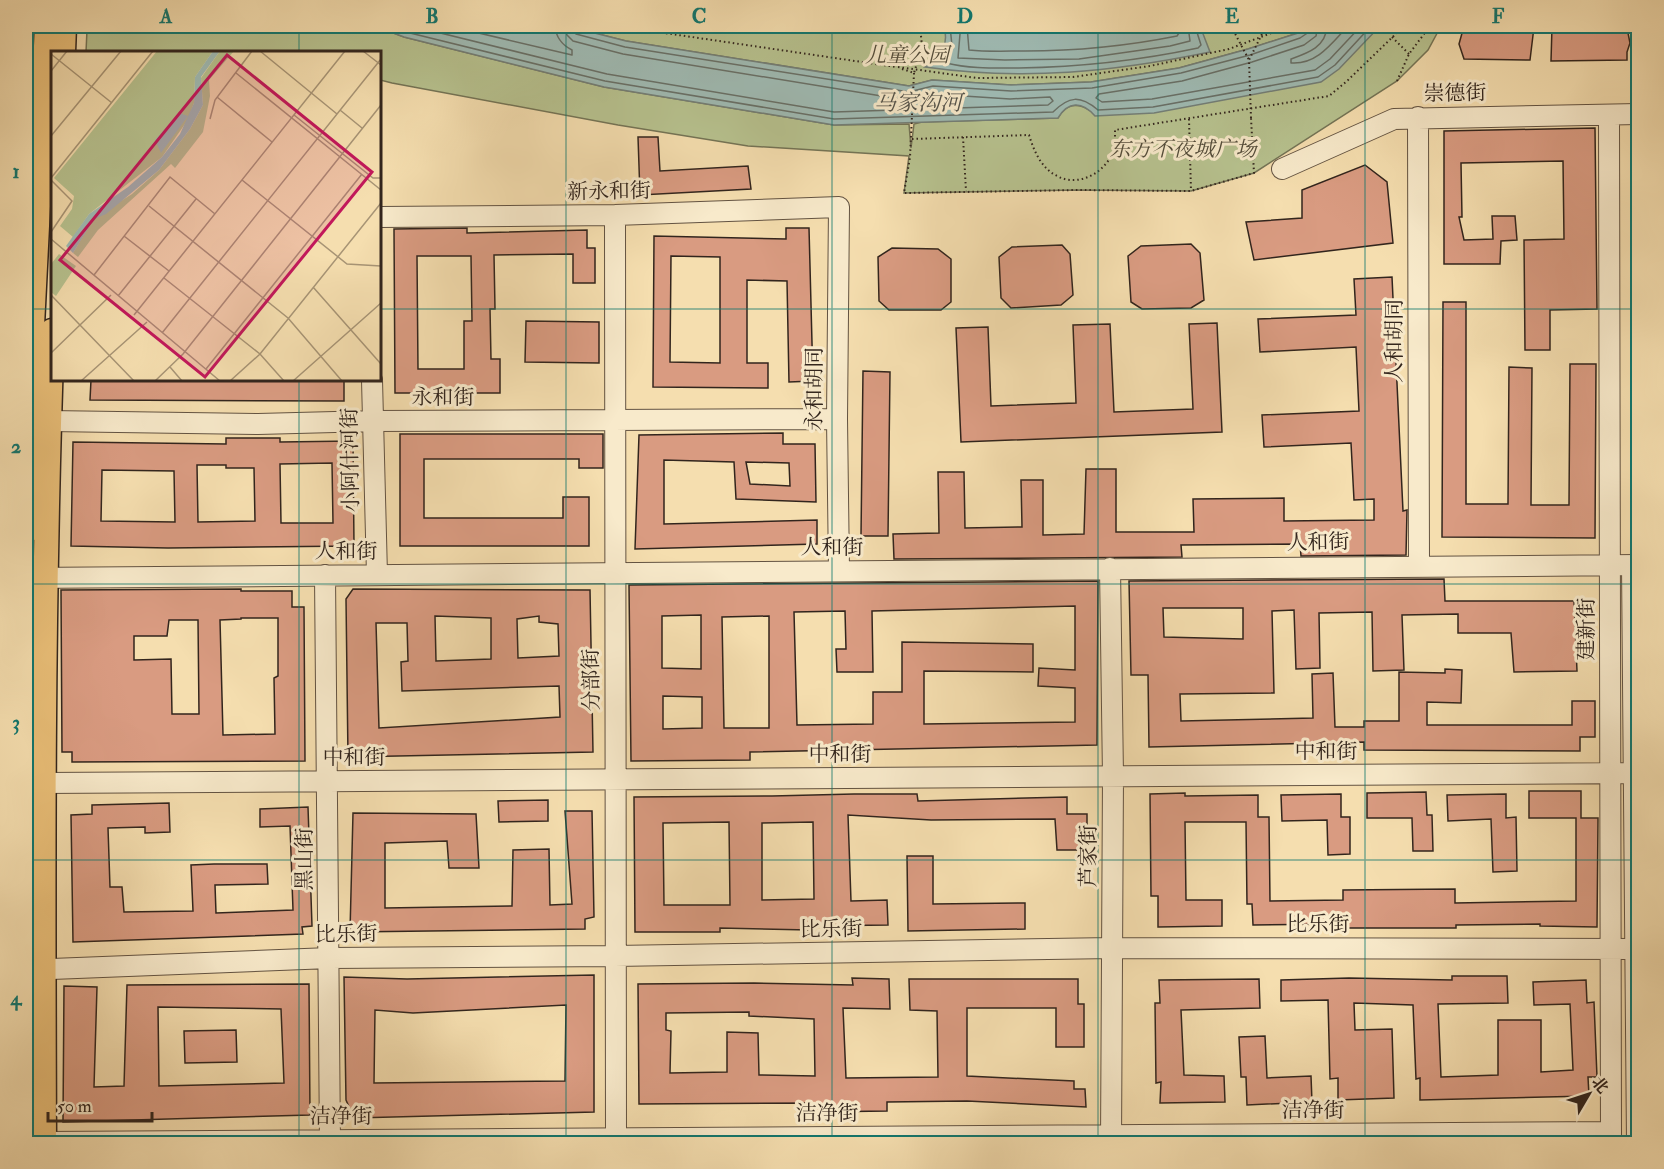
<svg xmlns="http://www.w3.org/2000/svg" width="1664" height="1169" viewBox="0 0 1664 1169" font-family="'IM FELL Double Pica','Noto Serif SC',serif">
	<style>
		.green { fill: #b7c28f; stroke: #747456; stroke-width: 1.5 }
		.water { fill: #9fbbb4; stroke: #737f78; stroke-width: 1.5 }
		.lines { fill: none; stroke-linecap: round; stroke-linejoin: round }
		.shore { stroke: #687068; stroke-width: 1.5 }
		.building { fill: #d99b81; stroke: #32251d; stroke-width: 1.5; fill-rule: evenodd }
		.minor-casing { stroke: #635342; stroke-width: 22 }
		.major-casing { stroke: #32251d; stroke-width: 27 }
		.path { stroke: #32251d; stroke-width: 2; stroke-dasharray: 1.5 3; stroke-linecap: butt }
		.minor { stroke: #f8eacb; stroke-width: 20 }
		.major { stroke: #eabf78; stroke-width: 24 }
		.path-bridge { stroke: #32251d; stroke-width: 2; stroke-dasharray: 1.5 3; stroke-linecap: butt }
		.grid { fill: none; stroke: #0f766e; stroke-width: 1.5; stroke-opacity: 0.55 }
		.labels { text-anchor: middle; stroke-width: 6; stroke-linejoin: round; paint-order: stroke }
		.park-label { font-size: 21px; font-style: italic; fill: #534c3a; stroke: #f8eacb }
		.street-label { font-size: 21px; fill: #32251d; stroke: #f8eacb }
		.water-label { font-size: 22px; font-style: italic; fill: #53524a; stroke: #f8eacb }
		.inset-road { fill: none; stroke: #a79475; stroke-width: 1.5 }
		.view { fill: #c2185b; fill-opacity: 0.15; stroke: #c2185b; stroke-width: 3 }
		.inset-edge { fill: none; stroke: #32251d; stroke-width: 3 }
		.neatline { fill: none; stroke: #0f766e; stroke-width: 2 }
		.grid-label { font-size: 20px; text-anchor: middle; font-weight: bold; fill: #0f766e }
	</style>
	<rect width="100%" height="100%" fill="#f5deaf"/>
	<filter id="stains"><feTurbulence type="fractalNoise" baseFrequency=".00333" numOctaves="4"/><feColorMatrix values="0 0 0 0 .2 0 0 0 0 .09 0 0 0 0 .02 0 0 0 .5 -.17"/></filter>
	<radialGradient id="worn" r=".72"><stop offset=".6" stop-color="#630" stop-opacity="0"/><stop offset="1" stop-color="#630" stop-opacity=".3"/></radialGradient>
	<path class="green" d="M26,26H37L35,98H26Z
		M117,26H378L383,29L404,37L604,87L834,125L909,124L911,148L914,124L922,122L1058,118C1066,104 1077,102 1091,111L1366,40L1380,26H1441L1428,50L1397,81L1254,173L1191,191L1078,190L904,193L909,156L748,146L618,125L392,83L380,80V52H86L87,30Z
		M567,26H1308L1298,33L1248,49L1179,68L1091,82L1011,85L932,80L909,86L626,41Z"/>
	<path class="water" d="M378,26H567L626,41L909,86L932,80L1011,85L1091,82L1179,68L1248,49L1298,33L1308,26H1380L1339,69L1321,82L1154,113L1095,116C1082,101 1068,101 1058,118L834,125L604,87L404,37L383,29Z
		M944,26H1200L1210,52C1112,72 1025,81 925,67C942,56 949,46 944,26Z"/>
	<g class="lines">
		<path class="shore" d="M389,26L406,32L605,81L834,119L1053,112C1069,96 1080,95 1098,110L1153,107L1318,77L1335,65L1371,26
			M412,26L607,74L834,112L1048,105L1053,101L1050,97L1010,99L933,94L906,100L623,54L573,41L567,35L564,26
			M449,26L572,55V50C562,45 556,38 555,26
			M572,26V30L576,34L625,47L909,92L933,86L1011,91L1092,88L1181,73L1250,55L1300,38L1309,32L1311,26
			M950,26L952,46L945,60L946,63C970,69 995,68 1019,68C1082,67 1137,61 1198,48L1201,45L1195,26
			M958,26L960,34L958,58L1005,60L1079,59L1170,46L1190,41L1188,26
			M967,26L969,50C987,52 1007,51 1025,51C1076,51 1127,46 1177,36L1179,33L1178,26
			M1318,26L1316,36L1304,45L1252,62L1182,81L1099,94L1096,98L1102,102L1152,99L1315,70L1330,59L1361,26
			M1327,26C1326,47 1308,53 1291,59V63C1317,65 1332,43 1348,26"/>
	</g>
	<path class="building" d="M1464,26H1532L1534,27L1530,60L1464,59L1459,44Z
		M1552,27L1627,28L1630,43L1627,52V60L1551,61Z
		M1595,128L1597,309L1550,310V350H1525L1524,240L1564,239L1563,161L1461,163L1462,217H1459L1464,240L1493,239L1492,216H1515L1517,240L1501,241L1500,264H1444V131Z
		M638,137H658L660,171L748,166L751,189L640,195Z
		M1365,165L1387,182L1393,243L1254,260L1246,222L1302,218V190Z
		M467,228V233L587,230V248H595V283H573V254L494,255L495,309H490L491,359H500V393H395L394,229ZM417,256H471L472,321H464V369H418Z
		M786,228H809L813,381L789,382L787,281L747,280V363H768V388L653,387L654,236L786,239ZM671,256L720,257V363L670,362Z
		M1191,244L1200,253L1204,300L1191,308L1142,309L1131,302L1128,256L1141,246Z
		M1062,245L1070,254L1073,295L1061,305L1011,308L1001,298L999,257L1012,247Z
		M892,248L938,249L951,259V302L941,310H889L879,301L878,257Z
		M1392,277L1403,511L1407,510L1406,555L1301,556L1300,544L1181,545L1182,557L894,559L893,534L939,533L938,472H964L965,528L1022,527L1021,480H1043V535L1084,534L1086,469H1116V532H1194L1193,499L1284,498V521L1374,520V499L1354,500L1351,443L1264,447L1262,415L1359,411L1356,347L1260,352L1258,319L1356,315L1354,279Z
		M1443,302H1466V504H1508L1509,367L1532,368L1531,505H1569L1570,364H1596L1595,538L1442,537Z
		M526,321L599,322V363L525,362Z
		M1217,323L1222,432L961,442L956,328L988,327L991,406L1076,403L1073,325L1110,324L1114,412L1193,409L1189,324Z
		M863,371L890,372L888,536H861Z
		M91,380H344V401L90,400Z
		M783,433V444H815L816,502L736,499L734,462L664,460V524L817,520V544L635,549L639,435ZM746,462L789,463L790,486L750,484Z
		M400,434H603V468H579V459H424V518H563V497H589V546H400Z
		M226,438H280V442L353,441L354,546L168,548L71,546L73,442L226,444ZM332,463L333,523H281L280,464ZM197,465H226V468H254L255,521L198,522ZM102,470L174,471L175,522L101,521Z
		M1444,579L1445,601H1574L1577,671L1514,672L1511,633H1458V614L1402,615L1404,670L1373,671L1372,612L1319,613L1320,668L1296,669L1294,610L1272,611L1274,693L1180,694L1181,721L1313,718L1312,674L1333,673L1335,727H1364V721H1399V672L1445,673V669L1462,670L1461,703L1427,702V725H1572V701H1595V737H1580V751L1364,750V742L1149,747L1148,675H1131L1129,581ZM1163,608H1243V639L1164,637Z
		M1098,581L1097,745L750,752V760L631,761L629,585ZM1075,606V670L1039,668L1038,686L1075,688V722L924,724V671L1033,672V644L902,642V692H873V724L797,725L794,612L845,611L846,649H836L837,672H873L872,611ZM701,615V669L662,668V616ZM769,616V728H724L722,617ZM663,696L702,697V728L663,729Z
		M241,589V591H292V607H304L305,761L72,762V752H62L61,590ZM241,618H278V676L274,678L275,734L223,735L220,620L241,619ZM169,620H198L199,714H172L171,659L134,660V636H167Z
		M353,589L590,590L593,752L348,757L346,599ZM435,616L491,618V659L436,661ZM539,616V622L558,624L559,656L518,658L517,619ZM376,623H407L408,661L401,662L402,691L559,686L560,717L379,728Z
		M1529,791H1581V818H1598L1597,927L1540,926V924L1456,925V928H1343V924L1253,925L1252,904H1247L1246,822H1185L1186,900H1222V926L1158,927V896H1151L1150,794L1185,793V796L1258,795V817H1269L1270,901L1343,900V890L1455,889V903L1576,901V818H1529Z
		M1426,792L1427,815H1432L1433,851H1413L1412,818H1367V793Z
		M854,794H917L918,801L1067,797V814H1087V850H1057L1055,819L931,820L848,815L851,901L887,900L888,925L809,926V930L720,928V932H635L634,797L772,796ZM729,822L730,905H664L663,823ZM813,822L814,899L762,900V823Z
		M1341,794V817H1350V854L1328,855L1327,820L1282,821L1281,795Z
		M1506,794V818L1516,817L1517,871L1493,872L1491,819L1448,821L1447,795Z
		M548,800V821L499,822L498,801Z
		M169,803L170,832L145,833V827L108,828L110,887H122L124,912L193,911L191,865L214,864H267L268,884L215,885L216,913L293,910L290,826L260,827V809L308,807L312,926L302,927L303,934L73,942L71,815L92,814V805Z
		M565,811H592L594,917L585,919V929L350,932L353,813L476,814L479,868H449L447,841L385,843V908L512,906L513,850L549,849L550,905L572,904Z
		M907,856H933V904L1025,903V929L908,931Z
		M594,975V1112L354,1118L346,1100L344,977L407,979ZM566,1005L565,1081L374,1083L375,1010L413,1013Z
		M1452,976H1507L1508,1003L1438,1004L1441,1077L1498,1075V1020H1541V1072L1573,1070L1570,1004L1534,1005L1533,982L1586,980L1587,1003L1594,1002L1597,1077H1588L1589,1096L1420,1100V1078L1416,1079L1413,1005L1354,1003L1355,1030L1392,1029L1394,1098L1338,1100V1078L1330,1079L1328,1000L1281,1001V980L1349,978L1452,980Z
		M852,978L889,979L890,1009L843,1008L846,1078L938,1077L937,1011L910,1010L909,979H1078V1004H1084V1047H1056V1008H967V1076L1074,1081V1089H1085L1086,1107L967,1101L887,1102V1111L816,1112L815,1103L639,1104L638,984L754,983L853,985ZM749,1012V1016L814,1019L815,1076L759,1075L758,1033L727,1032V1072L670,1073L671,1031L666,1030V1013Z
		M1259,979L1260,1008L1181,1010L1184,1075L1224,1076L1225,1102L1160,1103L1161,1082L1156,1083L1155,1003H1160L1159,980Z
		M309,984L310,1115L63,1122L64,986L97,987L94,1087L124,1086L127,985ZM158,1007L281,1009L284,1083L159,1086Z
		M236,1030L237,1062L185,1063L184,1031Z
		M1265,1036L1267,1078L1311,1076L1312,1102L1247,1105L1246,1077H1241L1239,1037Z"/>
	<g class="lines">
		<g class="minor-casing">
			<path id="minor" d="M1609,115L1611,1144
				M1418,117L1419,565
				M1282,169L1394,119L1638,114
				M615,215L616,1144
				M380,217L615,215L839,207L837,419L839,571
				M372,380L377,575
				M49,421L258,424L373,421L837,419
				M1632,565L1637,1144
				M1110,568L1113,776L1111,1144
				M325,575L330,1144
				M26,578L1638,565
				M26,668H44
				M43,783L1638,773
				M26,970L330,958L615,956L1112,948L1638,949
				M44,1142L1611,1132"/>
		</g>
		<g class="major-casing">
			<path id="major" d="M63,52L64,26
				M26,531L29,386L47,26
				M26,1029L27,1144
				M44,1144C43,872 42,601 52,331"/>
		</g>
		<path class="path" d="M617,26L896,67
			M1392,37L1409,54
			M898,67L977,78L1073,77L1150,66L1229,49L1290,26
			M902,69L914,73L922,46L920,26
			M914,73L910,157L904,193L1078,190L1191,191L1254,173L1251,118
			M1397,81L1409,54L1430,26
			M1189,119L1191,191
			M963,137L966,191
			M912,139L1029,135C1034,151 1041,168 1057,176C1079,188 1107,172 1114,149C1115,144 1115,136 1115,130L1329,96L1347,81L1404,26"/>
		<use href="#minor" class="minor"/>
		<use href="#major" class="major"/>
		<path class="path-bridge" d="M1231,26L1249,60
			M1251,118L1249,60L1266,26"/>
	</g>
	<path class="grid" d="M299,26V52M566,26V1144M832,26V1144M1098,26V1144M1365,26V1144M26,309H52M380,309H1638M299,380V1144M26,584H1638M26,860H1638"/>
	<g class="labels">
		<g class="park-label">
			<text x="907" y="62">儿童公园</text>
			<text x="1183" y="156">东方不夜城广场</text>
		</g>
		<g class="street-label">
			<text transform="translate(1455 93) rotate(-1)" y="7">崇德街</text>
			<text transform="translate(609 191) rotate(-1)" y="7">新永和街</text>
			<text transform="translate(1394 341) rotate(-90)" y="7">人和胡同</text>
			<text transform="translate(814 389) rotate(-90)" y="7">永和胡同</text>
			<text x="443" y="404">永和街</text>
			<text transform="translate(350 460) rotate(-91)" y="7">小阿什河街</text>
			<text transform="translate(1318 542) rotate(-1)" y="7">人和街</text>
			<text x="832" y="554">人和街</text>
			<text x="346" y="558">人和街</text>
			<text transform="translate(1586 629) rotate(-90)" y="7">建新街</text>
			<text transform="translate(591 680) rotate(-91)" y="7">分部街</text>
			<text x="1326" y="758">中和街</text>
			<text x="840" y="761">中和街</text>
			<text x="354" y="764">中和街</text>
			<text transform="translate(1088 856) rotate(-90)" y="7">芦家街</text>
			<text transform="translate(304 859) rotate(-90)" y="7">黑山街</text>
			<text x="1318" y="931">比乐街</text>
			<text transform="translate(831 929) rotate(-1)" y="7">比乐街</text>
			<text transform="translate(346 934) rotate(-1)" y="7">比乐街</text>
			<text x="1313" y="1117">洁净街</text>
			<text x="827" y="1120">洁净街</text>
			<text x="341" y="1123">洁净街</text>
		</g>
		<g class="water-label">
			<text x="918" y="110">马家沟河</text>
		</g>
	</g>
	<g transform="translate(51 51)">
		<rect width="330" height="330" fill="#f5deaf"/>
		<path d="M106,0H162L144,26L143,52L136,70L111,106L38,163L22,186L9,175L21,158L23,145L3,127ZM169,0H183L158,29L159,45L152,81L124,117L120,113L47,179L27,206L22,202L43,167L81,143L108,119L139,78L152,54L150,27ZM8,203L25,215L5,245L0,241V213Z" fill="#b7c28f"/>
		<path d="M162,0H169L150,26L152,54L139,78L108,119L55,163L43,168L22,202L15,195L38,163L77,136L111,106L129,83L143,52L144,26ZM128,62L137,65L110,102L104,89Z" fill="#9fbbb4"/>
		<path class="inset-road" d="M209,0L286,63M312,0L330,14M0,3L61,52M0,20L16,0M185,22L330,139M166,46L221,91M289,59L311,77M243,64L322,127H330M159,68L164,49L201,0M0,85L70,0M0,127L102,0M0,129L21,150L0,181M191,129L296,213L330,215M98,155L237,267L291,330M73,185L118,220M0,188L169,330M43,224L119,126L164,163M113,227L209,303L233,330M262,236L330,313M0,244L83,330M67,245L145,148M83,264L294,0M111,282L330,8M0,302L60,244M119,316L131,330M155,318L311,123M30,330L96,271M104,330L132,303L330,54M179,330L209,303L330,152M242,330L330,252"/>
		<path class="view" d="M176,4L321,121L154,326L9,209Z"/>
		<rect width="330" height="330" class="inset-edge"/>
	</g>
	<rect width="1664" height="1169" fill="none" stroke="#f5deaf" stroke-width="66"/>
	<g transform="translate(1589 1094) rotate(51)" stroke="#f8eacb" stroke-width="4.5" paint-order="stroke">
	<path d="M0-4.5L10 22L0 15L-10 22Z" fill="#32251d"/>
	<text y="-9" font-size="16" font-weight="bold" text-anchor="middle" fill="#32251d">北</text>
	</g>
	<path d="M48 1112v9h104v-9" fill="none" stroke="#32251d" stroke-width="3"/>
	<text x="57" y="1112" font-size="18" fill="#32251d" stroke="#f8eacb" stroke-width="4.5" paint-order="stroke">50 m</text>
	<rect x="33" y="33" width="1598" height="1103" class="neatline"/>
	<g class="grid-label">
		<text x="166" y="23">A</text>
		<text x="432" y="23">B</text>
		<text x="699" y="23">C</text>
		<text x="965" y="23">D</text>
		<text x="1232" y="23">E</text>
		<text x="1498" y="23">F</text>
		<text x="16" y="178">1</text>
		<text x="16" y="453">2</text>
		<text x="16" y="729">3</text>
		<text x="16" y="1005">4</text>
	</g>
	<rect width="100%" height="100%" filter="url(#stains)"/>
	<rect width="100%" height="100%" fill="url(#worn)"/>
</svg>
